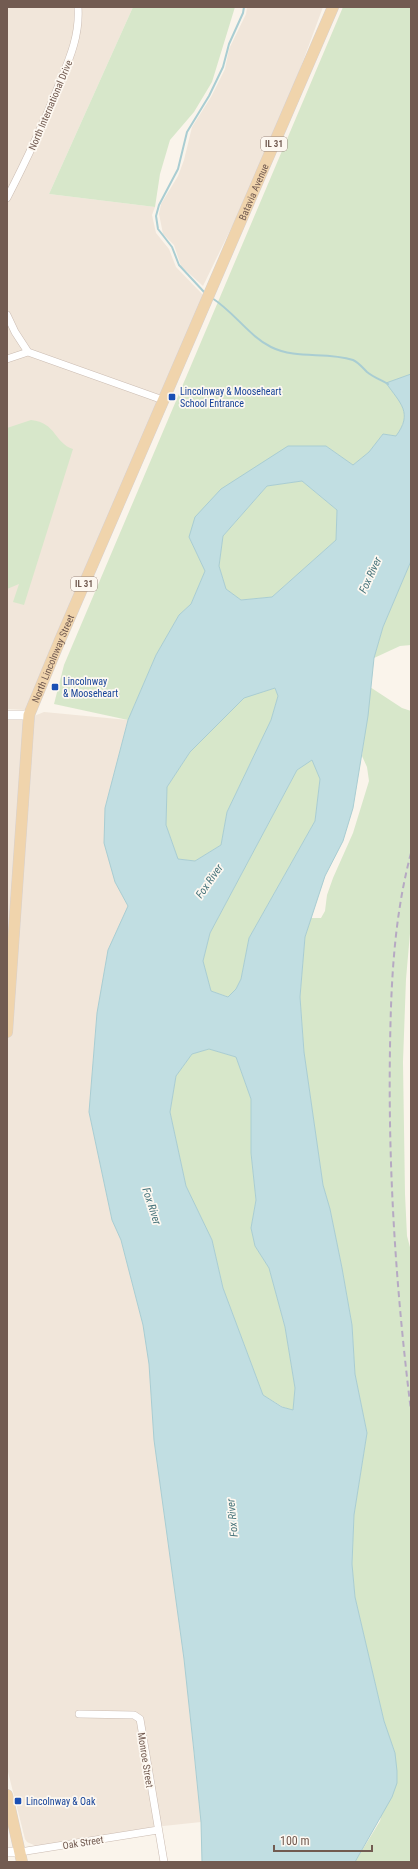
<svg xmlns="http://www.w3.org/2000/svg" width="418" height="1869" viewBox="0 0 418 1869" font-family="'Roboto Condensed',sans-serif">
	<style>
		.residential { fill: #f1e6da }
		.green { fill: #d7e7ca }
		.water { fill: #c1dee2; stroke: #a9cdd2; fill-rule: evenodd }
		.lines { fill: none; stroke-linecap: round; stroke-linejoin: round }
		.stream { stroke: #a9cdd2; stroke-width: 2 }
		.street-casing { stroke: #cbbcb2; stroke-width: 8 }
		.secondary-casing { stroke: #cfbeb2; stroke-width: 10 }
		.primary-casing { stroke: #d8d1ce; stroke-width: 12 }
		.street { stroke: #fff; stroke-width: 7 }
		.secondary { stroke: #fff; stroke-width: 9 }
		.primary { stroke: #f0d4ac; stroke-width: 11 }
		.rail { stroke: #b6a9c3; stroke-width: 2; stroke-dasharray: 6 4; stroke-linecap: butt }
		.transit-dot { fill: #1a4fb4; stroke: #fdf8f1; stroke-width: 1.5 }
		.labels { text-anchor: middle; stroke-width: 3.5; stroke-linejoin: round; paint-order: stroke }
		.shield { fill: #fdf8f1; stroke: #9c8a81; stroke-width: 1 }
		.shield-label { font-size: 9px; font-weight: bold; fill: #725b51 }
		.street-label { font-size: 10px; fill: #725b51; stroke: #fdf8f1 }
		.transit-label { font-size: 10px; fill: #164399; stroke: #fdf8f1; text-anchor: start }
		.water-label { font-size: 11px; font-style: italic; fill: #49757c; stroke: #fdf8f1 }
	</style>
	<rect width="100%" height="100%" fill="#faf4eb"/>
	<path class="residential" d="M7,7H133L49,194L155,207L152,215L156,233L169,249L176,267L205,297L26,710L7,709Z
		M247,7H323L273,142L203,286L181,266L174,245L163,234L159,214L161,204L178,176L184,160L192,127L211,97L225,69L229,49L246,14Z
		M44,712L128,720L105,808L115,882L128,906L108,950L97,1013L89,1112L112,1220L121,1240L143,1325L149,1364L154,1440L184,1659L201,1822L154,1827L36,1846L27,1842L25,1839L7,1768V719L24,720Z"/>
	<path class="green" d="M133,7H235L212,82L194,112L170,140L160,174L155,207L49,194Z
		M343,7H411V374L387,383C401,404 413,412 396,436L383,434L369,452L353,465L326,446L189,537L205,571L191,604L179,615L156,655L128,720L54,704L64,665Z
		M31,420C57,423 54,443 73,449L24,605L13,602L19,584L7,589V428Z
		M302,481L337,510L336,540L272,597L241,600L226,589L219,566L223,536L267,486Z
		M411,561V645L400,646L374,658L383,627Z
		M370,687L402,708L411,711V922L406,979L403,1062L405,1194L407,1236L411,1251V1862H355L380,1821L395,1753L384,1721L355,1597L352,1564L354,1515L367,1433L355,1374L352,1325L342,1268L330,1209L323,1185L304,1052L300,997L305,937L311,918H321L325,911L327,895L333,878L353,833L369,781L367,767L362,756Z
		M275,688L278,696L271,720L227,812L221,845L195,861L178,859L166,825L167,787L190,752L245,697Z
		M312,759L320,779L315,821L249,938L241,979L236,989L229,997L211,991L203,961L210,933L297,770Z
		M209,1049L236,1057L251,1099V1153L256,1200L251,1228L255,1246L269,1268L285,1327L295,1388L293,1410L283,1407L263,1395L223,1288L212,1240L186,1186L170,1112L176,1076L192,1054Z"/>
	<path class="water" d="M411,374V561L383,627L374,658L368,716L353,808L343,841L325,876L305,937L300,997L304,1052L323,1185L330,1209L342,1268L352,1325L355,1374L367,1433L354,1515L352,1564L355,1597L384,1721L395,1753L397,1771V1783L392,1797L355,1862H202L201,1822L194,1752L184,1659L154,1440L149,1364L143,1325L121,1240L112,1220L89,1112L97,1013L108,950L128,906L115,882L104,843L105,808L128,720L156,655L179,615L191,604L205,571L189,537L195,517L221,489L288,446H326L353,465L369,452L383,434L396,436C413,413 401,404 386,383ZM302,481L337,510L336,540L272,597L241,600L226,589L219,566L223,536L267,486ZM275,688L278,696L271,720L227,812L221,845L195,861L178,859L166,825L167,787L190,752L244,698ZM312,760L320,779L315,821L249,938L241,979L236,989L228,997L211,991L203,961L210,933L297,770ZM209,1049L236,1057L251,1099V1153L256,1200L251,1228L255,1246L269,1268L285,1327L295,1388L293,1410L282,1407L263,1395L223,1288L212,1240L186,1186L170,1112L176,1076L192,1054Z"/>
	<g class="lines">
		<path class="stream" d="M205,293L179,265L172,247L158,229L156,216L159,205L178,169L187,132L209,96L223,67L229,44L243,13L244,7
			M212,298C234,312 249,336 271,347C297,360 326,351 353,360C358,362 363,368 367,372C373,377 381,380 388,384"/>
		<g class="street-casing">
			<path id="street" d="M7,198C26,161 43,125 58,87C69,60 80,36 78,7
				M7,315L15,332L28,352
				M28,352L163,400
				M7,359L28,352
				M79,1714L134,1715L140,1719L164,1862
				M20,1852L158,1830"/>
		</g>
		<g class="secondary-casing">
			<path id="secondary" d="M7,715H29
				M7,1852H20"/>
		</g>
		<g class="primary-casing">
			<g id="primary">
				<path id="s1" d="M7,1032L29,715L60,640L333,7"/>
				<path d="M7,1795L22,1862"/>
			</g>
		</g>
		<use href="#street" class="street"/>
		<use href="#secondary" class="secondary"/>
		<use href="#primary" class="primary"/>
		<path class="rail" d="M411,853C394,917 391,982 390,1048C388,1170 396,1290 411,1411"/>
	</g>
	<g class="transit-dot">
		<rect x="168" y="393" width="8" height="8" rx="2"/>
		<rect x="51" y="683" width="8" height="8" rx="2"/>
		<rect x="14" y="1797" width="8" height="8" rx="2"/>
	</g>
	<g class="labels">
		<g class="shield">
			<rect x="261" y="137" width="26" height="14" rx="3"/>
			<rect x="71" y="577" width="26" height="14" rx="3"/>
		</g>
		<g class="shield-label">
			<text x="274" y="147">IL 31</text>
			<text x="84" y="587">IL 31</text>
		</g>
		<g class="street-label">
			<text transform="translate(50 105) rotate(-67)" y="4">North International Drive</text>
			<text dy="4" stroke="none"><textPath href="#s1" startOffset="887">Batavia Avenue</textPath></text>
			<text dy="4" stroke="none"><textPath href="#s1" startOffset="379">North Lincolnway Street</textPath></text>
			<text transform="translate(146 1760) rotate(81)" y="4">Monroe Street</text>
			<text transform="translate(83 1842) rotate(-9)" y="4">Oak Street</text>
		</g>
		<g class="transit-label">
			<text x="180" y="395">Lincolnway &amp; Mooseheart<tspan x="180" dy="12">School Entrance</tspan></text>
			<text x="63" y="685">Lincolnway<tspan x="63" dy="12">&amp; Mooseheart</tspan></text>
			<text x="26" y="1805">Lincolnway &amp; Oak</text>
		</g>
		<g class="water-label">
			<text transform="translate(370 575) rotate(-65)" y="4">Fox River</text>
			<text transform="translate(209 881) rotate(-55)" y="4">Fox River</text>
			<text transform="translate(152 1206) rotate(72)" y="4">Fox River</text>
			<text transform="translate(232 1518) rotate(-95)" y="4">Fox River</text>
		</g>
	</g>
	<rect width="418" height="1869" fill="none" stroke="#725b51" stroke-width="16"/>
	<path d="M274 1845v6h98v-6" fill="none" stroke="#725b51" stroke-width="2"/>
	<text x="280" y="1845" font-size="12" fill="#725b51" stroke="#fdf8f1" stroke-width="3" paint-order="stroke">100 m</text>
</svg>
